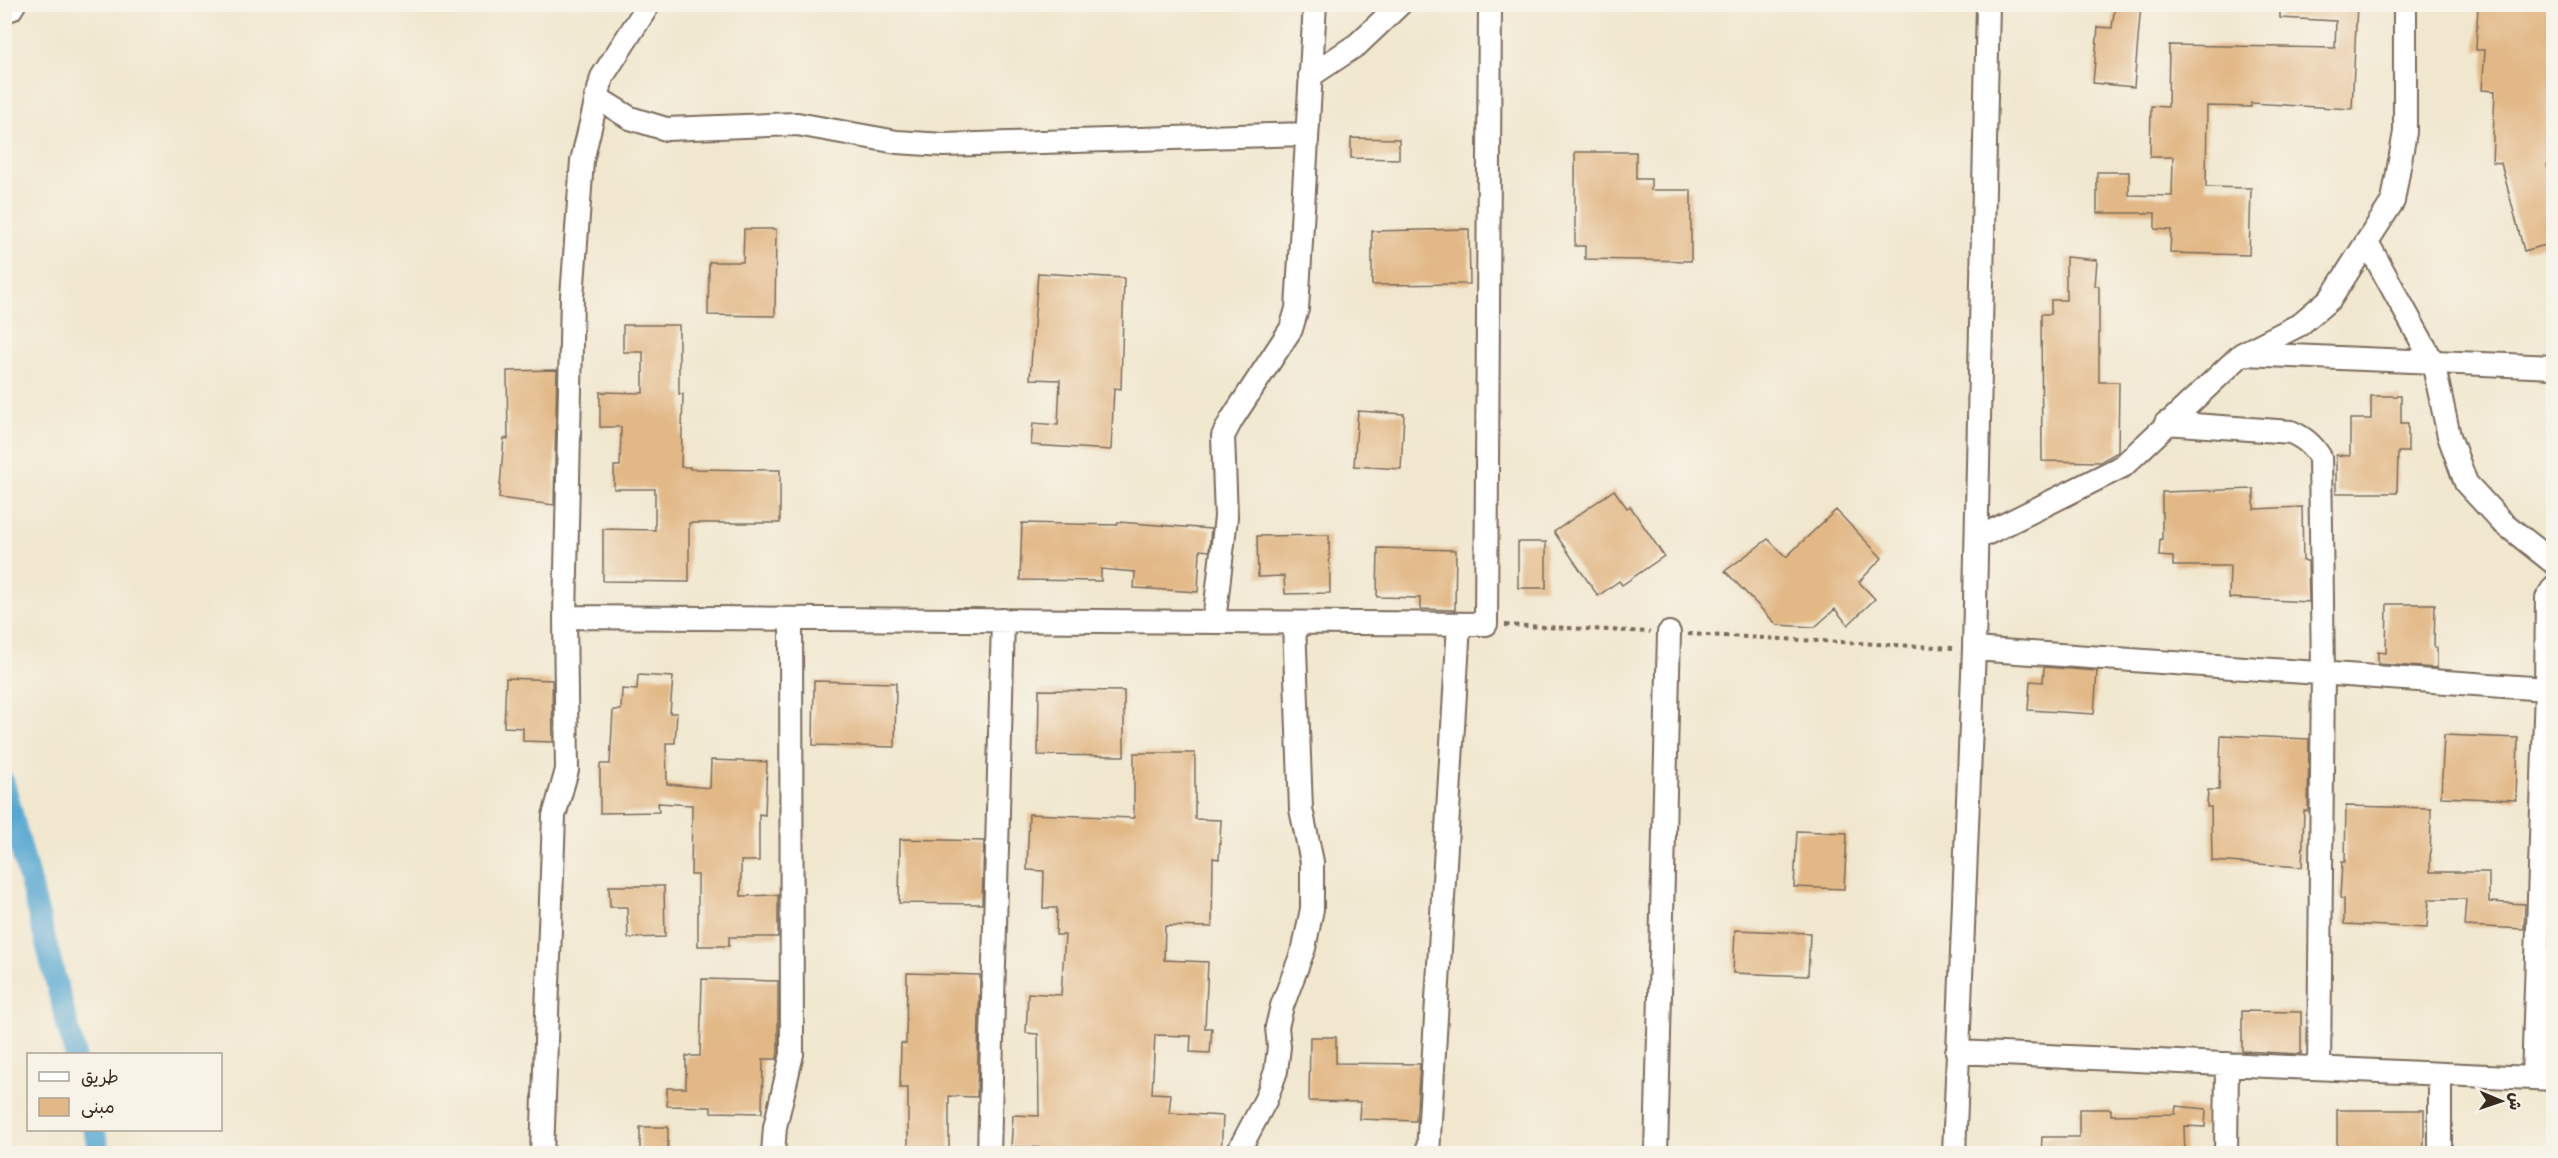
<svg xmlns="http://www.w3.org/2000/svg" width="2558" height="1158" viewBox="0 0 2558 1158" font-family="Mali,'Playpen Sans Arabic',sans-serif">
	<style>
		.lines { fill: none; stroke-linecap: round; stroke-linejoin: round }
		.canal { stroke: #58a8d2; stroke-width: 22 }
		.building { fill: #e2b886 }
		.minor-casing { stroke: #7b6c5c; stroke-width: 26 }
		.path { stroke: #7b6c5c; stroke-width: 4; stroke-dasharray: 4.5 4.5; stroke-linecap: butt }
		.minor { stroke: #fff; stroke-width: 22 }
	</style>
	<rect width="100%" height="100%" fill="#f7f3e8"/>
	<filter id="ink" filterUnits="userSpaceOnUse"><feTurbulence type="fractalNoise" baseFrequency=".0167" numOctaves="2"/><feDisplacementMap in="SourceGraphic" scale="12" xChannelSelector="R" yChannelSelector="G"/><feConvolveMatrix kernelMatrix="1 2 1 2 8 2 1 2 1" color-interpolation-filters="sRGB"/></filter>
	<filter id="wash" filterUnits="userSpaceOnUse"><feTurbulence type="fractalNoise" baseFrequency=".008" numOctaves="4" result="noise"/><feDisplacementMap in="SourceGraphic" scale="24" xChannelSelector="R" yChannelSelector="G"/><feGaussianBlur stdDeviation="1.35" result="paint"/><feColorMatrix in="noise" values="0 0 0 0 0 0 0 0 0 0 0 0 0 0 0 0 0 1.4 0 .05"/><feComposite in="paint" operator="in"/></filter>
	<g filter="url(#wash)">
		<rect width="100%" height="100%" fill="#f1e7cf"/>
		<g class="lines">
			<path class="canal" d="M4,783L75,1054
				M94,1130L100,1154"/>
		</g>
		<g id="blocks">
			<path class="building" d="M2115,4H2141L2134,87L2093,83L2098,27L2112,28Z
				M2280,4H2357L2352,109L2251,103V107L2207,106L2206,187L2251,188L2249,255L2170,253L2171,230L2155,229V213H2097V172H2129V195L2172,196L2173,157H2150L2151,106L2168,107L2169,45L2335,48L2336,21L2280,18Z
				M2478,4H2553V165H2547L2553,189V243L2524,251L2501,163L2492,162L2495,91L2482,90L2485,50H2476Z
				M1351,138L1399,139V159L1351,158Z
				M1575,152H1636V179H1651V190H1691V261L1585,259V246H1575Z
				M744,229H776L775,316L708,315L709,262H743Z
				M1469,229L1470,284L1372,285V231Z
				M2066,257L2097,260L2095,286H2099V382H2119L2118,452L2100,462L2042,461L2041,314H2051V300H2066Z
				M1038,273L1124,278L1121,389L1114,388L1111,450L1031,445L1033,423L1058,425L1060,380L1030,379Z
				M623,325H679V394H683L681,467H690V469L780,470V523H689V582L603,581V529L655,530V489H614V466H620L621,427H600V392L643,393V352H623Z
				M557,370L554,505L499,498L504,438L508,439L507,371Z
				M2371,396H2401V423H2408V452H2398L2397,493H2336V455L2350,456V419H2371Z
				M1358,411L1404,414L1401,469L1354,466Z
				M2254,489V509L2302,507L2303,561H2308L2309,602L2229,598L2230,566H2173V557L2159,556L2160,539H2162V492Z
				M1614,490L1627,508L1630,506L1664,556L1622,585L1619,581L1598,596L1554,532Z
				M1836,510L1882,558L1859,582L1875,599L1848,625L1835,609L1815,627L1777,625L1725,571L1768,539L1786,557Z
				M1118,522L1211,529L1209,551L1200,550L1198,592L1134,588L1135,572L1101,569V581L1020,580L1022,523L1117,525Z
				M1329,535L1330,593L1285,594L1284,576L1258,577L1257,536Z
				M1518,542H1546V588H1518Z
				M1378,548L1456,550L1455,610L1420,609V598L1377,597Z
				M2387,604H2435L2434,648H2437V668L2378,664V652L2386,653Z
				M2044,667L2097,671L2094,714L2028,710L2030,681L2043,682Z
				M638,675L673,677L670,713H677L675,743H666L667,784L710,788L711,760L767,762L765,815L759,814V861H741V896L778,895V937H729V946H698V875H691L692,805L658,803L659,812L600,813V764H610L613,710H621L622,689L637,690Z
				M506,678L552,680L553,742L523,741V728L504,727Z
				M814,681L896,683L895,747L813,745Z
				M1039,690L1124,691V756L1038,755Z
				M2221,735L2309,739L2308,811H2304L2302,867L2212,861L2211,807H2207L2208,790H2219Z
				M2444,735L2518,738L2516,800L2441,797Z
				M1134,753H1195V819L1221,820L1219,859L1213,858L1212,927L1165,926L1164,960L1208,962L1205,1028H1212L1210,1053L1190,1052L1191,1036L1155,1035L1152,1093L1171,1094L1169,1113L1223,1116L1221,1154H1140V1151L1107,1149L1011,1147L1013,1115L1039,1116L1038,1034L1026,1033L1028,993L1061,995L1065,935H1056L1057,908H1043L1044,871L1027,870L1029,814L1134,818Z
				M2346,806L2431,808L2430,872H2489V902L2525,904L2524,929L2464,926L2466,899H2429L2427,928L2344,924V899L2340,898L2342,862H2345Z
				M1797,831L1847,833L1844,889L1794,887Z
				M900,839L984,841L982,904L899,903Z
				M609,886H664L665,937L628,938L627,907H610Z
				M1735,930L1810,933L1808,976L1733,973Z
				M907,973L980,975L977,1097L949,1096V1154H908V1088H900L901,1043L906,1044Z
				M702,979L778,981V1052L777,1059H763L762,1113L711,1112V1107L667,1106V1088H686V1056H700Z
				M2242,1011L2301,1012V1054L2242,1051Z
				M1310,1037H1336V1063L1420,1064L1416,1121L1359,1119L1360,1102L1309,1101Z
				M2176,1106L2206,1109L2205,1127L2184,1126L2185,1154H2041L2042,1137H2079V1109H2111V1115L2175,1114Z
				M2337,1110H2424V1154H2337Z
				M640,1127H668V1154H640Z"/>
		</g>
	</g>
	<g filter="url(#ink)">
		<use href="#blocks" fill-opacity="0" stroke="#7b6c5c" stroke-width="1.5"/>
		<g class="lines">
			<g class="minor-casing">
				<path id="minor" d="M4,11L11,9L14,4
					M1310,76L1358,44L1400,4
					M596,97L630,118L666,129L797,124L897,142L944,145L1306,134
					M2367,242L2433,362L2449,436L2466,483L2501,521L2554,563
					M2244,354L2554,367
					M2166,423L2291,432C2304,438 2312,444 2320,457L2323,673L2319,1068
					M1978,538L2123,466L2242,354L2299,325L2331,298L2393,201L2405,132V4
					M565,617L1486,624L1490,4
					M1214,622L1226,517L1223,436L1232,419L1291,329L1297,309L1315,4
					M1974,649L2546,689
					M1957,1052L2554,1079
					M2533,1078L2546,689L2547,598L2554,587
					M542,1154L554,816L567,770L565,617L572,297L582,161L602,77L649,4
					M773,1154L775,1127L792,1054L791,619
					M989,1154L1003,620
					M1237,1154L1266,1099L1276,1071L1279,1047L1277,1027L1282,1006L1304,948L1312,909V862L1301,809L1294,623
					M1428,1154L1459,624
					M1656,1154L1669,633
					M1954,1154L1974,649L1988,4
					M2226,1154L2227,1064
					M2440,1154V1074"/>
			</g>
			<path class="path" d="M1505,625L1650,632
				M1688,634L1953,648"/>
			<use href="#minor" class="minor"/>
		</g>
	</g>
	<rect width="2558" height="1158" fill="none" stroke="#f7f3e8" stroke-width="24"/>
	<rect x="27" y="1053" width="195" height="78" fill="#f7f3e8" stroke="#aca397" stroke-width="1.5"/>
	<rect x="39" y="1072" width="30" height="9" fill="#ffffff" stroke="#aca397" stroke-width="1.5"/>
	<text x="81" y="1083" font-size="18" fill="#3b2a1e">طريق</text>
	<rect x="39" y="1098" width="30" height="18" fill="#e2b886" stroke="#aca397" stroke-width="1.5"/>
	<text x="81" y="1113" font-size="18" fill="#3b2a1e">مبنى</text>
	<g transform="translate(2501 1101) rotate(92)" stroke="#f7f3e8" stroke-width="4.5" paint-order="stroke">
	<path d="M0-4.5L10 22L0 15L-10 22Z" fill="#3b2a1e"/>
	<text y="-9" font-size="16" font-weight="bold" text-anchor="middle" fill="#3b2a1e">ش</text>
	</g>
</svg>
